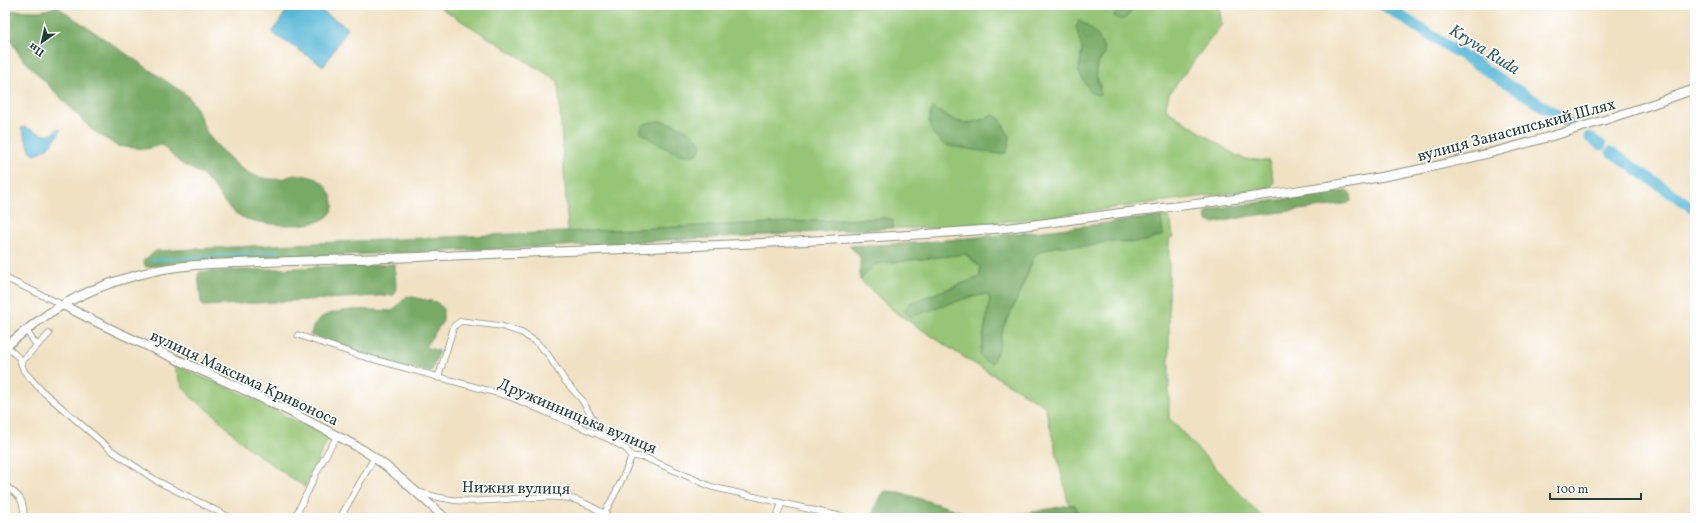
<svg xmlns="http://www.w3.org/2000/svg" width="1700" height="523" viewBox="0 0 1700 523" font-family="Vollkorn,serif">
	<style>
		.green { fill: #95c575; stroke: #5a8154; fill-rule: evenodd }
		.forest { fill: #78aa66; stroke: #4c744d }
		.water { fill: #58b8d7; stroke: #3c7a86 }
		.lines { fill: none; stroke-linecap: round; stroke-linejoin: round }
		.stream { stroke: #58b8d7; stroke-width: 2 }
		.river { stroke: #58b8d7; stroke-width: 11 }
		.street-casing { stroke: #888f7b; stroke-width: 7 }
		.secondary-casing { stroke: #888f7b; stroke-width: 10 }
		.street { stroke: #fff; stroke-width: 5.5 }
		.secondary { stroke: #fff; stroke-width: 8 }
		.rail { stroke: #1f3d34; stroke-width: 2 }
		.labels { text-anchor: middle; stroke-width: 3.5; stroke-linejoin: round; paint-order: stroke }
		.street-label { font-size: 16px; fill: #1f3d34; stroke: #fff }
		.water-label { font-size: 17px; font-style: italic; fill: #306265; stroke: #fff }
	</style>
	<rect width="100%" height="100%" fill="#fff"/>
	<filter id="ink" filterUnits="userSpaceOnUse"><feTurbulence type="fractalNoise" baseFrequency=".025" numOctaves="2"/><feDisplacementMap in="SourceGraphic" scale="8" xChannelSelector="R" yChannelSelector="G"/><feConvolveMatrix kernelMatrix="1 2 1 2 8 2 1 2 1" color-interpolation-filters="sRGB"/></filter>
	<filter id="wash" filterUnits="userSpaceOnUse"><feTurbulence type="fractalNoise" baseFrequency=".012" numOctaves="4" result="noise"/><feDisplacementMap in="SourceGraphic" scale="16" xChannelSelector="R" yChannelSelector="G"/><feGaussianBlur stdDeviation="0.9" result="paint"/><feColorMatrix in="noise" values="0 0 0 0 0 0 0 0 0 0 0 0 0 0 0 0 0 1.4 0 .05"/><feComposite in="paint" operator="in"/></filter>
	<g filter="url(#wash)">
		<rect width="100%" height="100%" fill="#f0e1c2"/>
		<path class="green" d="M436,5H1120L1114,16L1127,17L1135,5H1220L1219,7L1222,24L1169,94L1166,106L1168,111L1237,156L1245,159L1269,161L1274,182L1270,188L1150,203L1048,217L938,228H893L892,220L884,218L568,232L558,81ZM1082,49L1105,54C1094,69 1094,71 1101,88L1079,73ZM941,112C965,127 968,124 994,115L1000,119L1010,138L954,146L944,145Z
			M1161,216L1168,217L1171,222L1173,237L1169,238V418L1263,518H1080L1075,505H1069L1045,406L965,358L895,312L860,280L876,264L965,254L980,267V277L910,303L967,298L987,294L990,299L980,355L1003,333V328L1020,293L1034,256C1047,243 1071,246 1087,246C1094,246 1101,242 1108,242C1127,241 1145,244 1163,235Z
			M173,365L250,397L328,438L305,487L248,448L211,412L191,397L182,385Z"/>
		<path class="forest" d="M1120,5H1135L1127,17L1121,20L1114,16Z
			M56,6L188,96C191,101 196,106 198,112C202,120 204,129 209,136C215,144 236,165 244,170C254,177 267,180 279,179C285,179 291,175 296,175C306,175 321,178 326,187C360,235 265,228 242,217C224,208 220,193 208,180C200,172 191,169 182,164C175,159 169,152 162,145L145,149L117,146L91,129L21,57L5,32V12C24,7 37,16 56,6Z
			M1079,20C1094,31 1101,35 1105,54C1102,58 1099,61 1097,65C1093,74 1101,85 1100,95L1091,93L1079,73L1082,49L1076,27Z
			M932,108L957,122L972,123L994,115L1000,119L1010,138L1007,152L1000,154L944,145L933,134L929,120Z
			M661,121C679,125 688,129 701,142C703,175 649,139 640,132C642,122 651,122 661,121Z
			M1348,191L1351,195L1352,200L1348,203L1339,205L1250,216L1214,223L1207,221L1205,217L1207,212L1218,208Z
			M1161,216L1163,235L1145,241L1130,243L1107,242L1089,246H1058L1037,253L1034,256L1020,293L1003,328L999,348L992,363L985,361L980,355L990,299L987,294L967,298L913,316H910L904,311L910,303L980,277V267L966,254L876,264L860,280V257L849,246L916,243L1052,230Z
			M884,218L893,220V228L544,247L194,261L146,267L143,261L156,251C399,238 641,229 884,218Z
			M395,264L396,291L394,295L203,306L201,302L198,274L200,272Z
			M407,296L436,302L443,308V321L425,347L439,351L431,372L404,367L310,335C312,331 314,324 317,321C332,306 373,310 392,311Z
			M885,491L899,492L972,515L1007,517L1069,505H1075L1080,518H873C874,507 877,499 885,491Z"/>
		<path class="water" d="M290,5H313L348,28L324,66L272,33Z
			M25,127L44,135L53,134L57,129L61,130C53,143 49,148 35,155L30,150L21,128Z"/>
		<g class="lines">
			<path class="stream" d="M152,260L278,251"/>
			<path class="river" d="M1383,5L1568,122
				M1589,137L1601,145
				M1611,152L1693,208"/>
		</g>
	</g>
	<g filter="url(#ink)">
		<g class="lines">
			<g class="street-casing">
				<path id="street" d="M5,278L63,305
					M26,330L37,346
					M298,335L358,355L508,396L609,439L626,449L632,456L646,458L712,487L848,518
					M6,346L19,358L24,371L41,390L111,450L157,481L231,518
					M22,364L23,360L49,334
					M438,378L454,326L461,321L501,326L522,333L536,342L547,353L565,381L582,400L597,426L607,437
					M5,486C20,496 24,499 24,518
					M418,492C433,496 450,501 466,501C499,502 535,494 567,498C582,500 598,510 612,518
					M604,514L619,486L632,456
					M294,518C310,491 319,461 338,436
					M340,518L374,458
					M776,518L782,503"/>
			</g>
			<g class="secondary-casing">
				<path id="secondary" d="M63,305C142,347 225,378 304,419C324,429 344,439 363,450C393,469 419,495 445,518
					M5,347C23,333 41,317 61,306C88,290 119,279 150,272C186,263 225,264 262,262C314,260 366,259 418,257C606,249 794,244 982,230C1037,226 1091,216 1146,210C1235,199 1324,189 1412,171C1509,151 1602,123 1695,89"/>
			</g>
			<use href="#street" class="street"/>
			<use href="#secondary" class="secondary"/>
			<path class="rail" d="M1695,222L1693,244L1695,277"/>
		</g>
	</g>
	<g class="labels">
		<g class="street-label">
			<text transform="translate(1516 129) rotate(-15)" y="6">вулиця Занасипський Шлях</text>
			<text transform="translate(245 377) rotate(25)" y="6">вулиця Максима Кривоноса</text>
			<text transform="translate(578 415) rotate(23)" y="6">Дружинницька вулиця</text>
			<text transform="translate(516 487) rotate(1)" y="6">Нижня вулиця</text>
		</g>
		<g class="water-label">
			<text transform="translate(1485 49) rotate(32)" y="6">Kryva Ruda</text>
		</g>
	</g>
	<rect width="1700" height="523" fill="none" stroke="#fff" stroke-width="20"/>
	<g transform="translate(42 42) rotate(214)" stroke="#ffffff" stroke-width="3" paint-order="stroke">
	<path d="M0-3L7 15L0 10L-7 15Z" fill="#1f3d34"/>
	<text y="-6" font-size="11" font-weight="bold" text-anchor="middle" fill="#1f3d34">Пн</text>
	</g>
	<path d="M1550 493v6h91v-6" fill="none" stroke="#1f3d34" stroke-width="2"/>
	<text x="1556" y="493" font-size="12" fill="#1f3d34" stroke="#ffffff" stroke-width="3" paint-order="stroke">100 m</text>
</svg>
